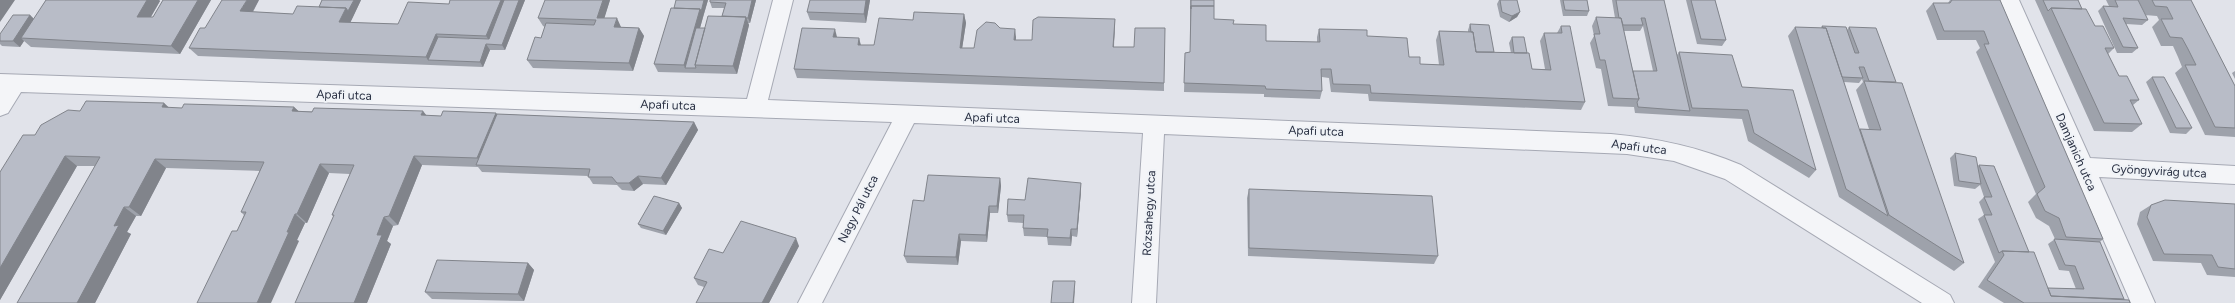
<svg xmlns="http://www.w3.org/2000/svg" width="2235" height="303" viewBox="0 0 2235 303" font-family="Figtree,sans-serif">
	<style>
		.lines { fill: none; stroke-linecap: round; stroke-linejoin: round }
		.minor-casing { stroke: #a6a9b4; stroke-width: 2 }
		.minor { fill: #f4f5f8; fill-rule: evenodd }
		.wall { fill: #9ea2ab; fill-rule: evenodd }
		.shaded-wall { fill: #81848b }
		.building { fill: #b8bcc7; stroke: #81848b }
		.labels { text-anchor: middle; stroke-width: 4; stroke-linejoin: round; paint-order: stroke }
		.street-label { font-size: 12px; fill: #282f42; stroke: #f0f3f7 }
	</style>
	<rect width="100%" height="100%" fill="#e1e3ea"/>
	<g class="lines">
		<g class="minor-casing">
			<path id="minor" d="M773,0H793L768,100L1611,134C1656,138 1699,147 1741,165L1950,295L1954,303H1922L1725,179L1674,161L1627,154L1164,134L1156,303H1132L1143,133L914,123L822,303H798L892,122L21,92L8,113L0,116V74L747,99Z
				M1999,0H2019L2090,158L2235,166V184L2099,177L2155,303H2131Z"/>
		</g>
		<use href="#minor" class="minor"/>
	</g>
	<path class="wall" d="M46,0H159L160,1L151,17H153L163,0H211L180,54L31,47L24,41L20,47L2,46L0,44V34L30,15L34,19Z
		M259,0L253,12L293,14L319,7L322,0H361L350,23L398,24L449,4L450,0H525L505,50H490L483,67L198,56L189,48L205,28Z
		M610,0L604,18L621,27L639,28L644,36L633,71L533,68L527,60L541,38L545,27L543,26L538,18Z
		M708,0L700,28H705L722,16L724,8H712L710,2L756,0L750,23H748L749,25L737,74L658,72L654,64L674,8Z
		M870,0L866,23L810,20L807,12Z
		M1190,0H1214V19L1233,24L1266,41L1317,42V37L1319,29L1367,36L1409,57L1420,64L1439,65L1436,40L1439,31L1468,32V30L1470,24L1493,53H1511L1509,43L1512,37L1527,53L1532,69H1545L1540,41L1544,33H1557L1561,26L1585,102L1581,110L1369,101L1368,94L1331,92L1329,78L1322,77V91L1320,99L1264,97V94L1184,92L1185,53L1190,52Z
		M1499,0H1517L1520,12L1517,17L1509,22L1500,17L1497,4Z
		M1560,0H1587L1589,11L1587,16H1563Z
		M1612,0H1664L1677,55L1679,52L1742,87L1816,170L1809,178L1748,141L1742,119L1687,116L1635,113L1634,107L1608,106L1601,69L1596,68L1590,43L1594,36L1592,26L1596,17L1615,18ZM1643,26L1653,71H1633L1624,31H1640Z
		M1686,0H1715L1726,40L1722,46L1697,44Z
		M1950,0H2000L2103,239L2100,242L2124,299L2130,303H2004L1978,287L1995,262L1978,219L1984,215L1979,202L1984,197L1980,185L1975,189L1954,186L1950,158L1955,153L1978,166L1979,165L2029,252L2048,288L2076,289L2069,271L2059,270L2048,244L2055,239L2049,226L2036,218L2028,202L2036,194L1976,52L1980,48L1976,40H1937L1926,11L1933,3H1948Z
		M2035,0H2078L2082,9L2095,26L2114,48L2108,54L2119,76L2139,100L2133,105L2142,124L2132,132L2094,131Z
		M2106,0H2138L2148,20L2142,25L2126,24L2138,48L2132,53H2117L2098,11L2103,6H2109Z
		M2138,0H2191L2235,86V137L2205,135L2175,73L2182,67L2178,57L2173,46H2161L2152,27L2159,20L2157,16L2145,15Z
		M964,14L966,23L962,48H974L1000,28L1016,37V40H1032L1115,19L1114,47L1164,83V91L797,78L794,69L837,38H859L861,45H874L913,20Z
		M1822,26L1847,30L1849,27L1964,263L1954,271L1839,197L1788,36L1795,27L1821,28ZM1862,79L1863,82L1856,90L1869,129H1860L1859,130L1844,82L1859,83Z
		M2235,71V79L2232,73Z
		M2152,77L2192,128L2186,134L2170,133L2146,82Z
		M164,103L168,108H182L294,107L298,111L441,116L496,113L497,114L694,122L698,130L666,185L643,184L634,191L622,190L617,185L593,184L588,176L482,172L478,167L422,165L398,225L393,226L387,241L391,244L367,303H295L334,216L332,215L350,174L329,173L307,223H305L297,240L299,241L237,231L244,215L241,212L260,171L166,168L141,216H136L127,232L131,234L95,303H17L95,166H77L0,300V172L35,135L80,111Z
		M1000,178L1001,186L998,213H990L987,242L961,241L958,265L907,263L904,256L924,201Z
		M1081,183V191L1077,237L1072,236L1071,246L1048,245L1047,237L1024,236L1023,228V223L1008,222L1007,215L1025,200Z
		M1249,189L1438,256L1434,264L1248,256L1247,198Z
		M679,203L682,208L666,235L641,228L638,224Z
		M2235,204V277L2207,275L2201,263L2153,261L2137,224L2140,212L2151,205Z
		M799,246L769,303H696L704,287L698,285L694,278L723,253Z
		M528,263L534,270L524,301L432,299L425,292Z"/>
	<path class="shaded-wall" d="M0,0H15L0,22Z
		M147,0H159L160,1L146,25L137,17Z
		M198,0H211L180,54L171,46Z
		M247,0H259L248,20L240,11Z
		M354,0H361L353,17L348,11Z
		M501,0H510L492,44L486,36Z
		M519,0H525L505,50L502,45Z
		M603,0H610L602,26L597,18Z
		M704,0H708L703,17L701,12Z
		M752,0H756L750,23L748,18Z
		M866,0H870L866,23L864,14Z
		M346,8L353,17L346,31L339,22Z
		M700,9L703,17L689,68H685L684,65Z
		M1520,12L1517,17L1509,22L1512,16Z
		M964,14L966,23L961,56L960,48Z
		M30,15L36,21L21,38L24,41L20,47L13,41Z
		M746,17L749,25L737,74L733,66Z
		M617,18L621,27H614Z
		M1115,19V27L1113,56V47Z
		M639,28L644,36L633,71L629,63Z
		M835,29L837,37H833Z
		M1015,29L1016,37L1015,49L1014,40Z
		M436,34L442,42L428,60L426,57Z
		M859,38L861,47L858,45Z
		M486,44L490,50L483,67L480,62Z
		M164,103L175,113L162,107Z
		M294,107L304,116L292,111Z
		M423,111L431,121L421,115Z
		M496,113L503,123L483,165L477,158Z
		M694,122L698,130L666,185L661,178Z
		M65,156L77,166L0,300V268Z
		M414,156L422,165L398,225L389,216Z
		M155,159L166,168L141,216L129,207Z
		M320,164L329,173L307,223L297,214Z
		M638,176L643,184L634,191L629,183Z
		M1000,178L1001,186L998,213L997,206Z
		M1081,183V191L1077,237V229Z
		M679,203L682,208L666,235L663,231Z
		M989,206L990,213L987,242L986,235Z
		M124,207L136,216L127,232L131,234L95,303H77L114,226Z
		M295,214L305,223L297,240L299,241L271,303H257Z
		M384,217L393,226L387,241L391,244L367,303H354L377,235Z
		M1071,229L1072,236L1071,246L1070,238Z
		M959,234L961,241L958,265L956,257Z
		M796,238L799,246L769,303H762Z
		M528,263L534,270L524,301L518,294Z
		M1075,281V286L1074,303H1073Z"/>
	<path class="building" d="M46,0H147L137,17H153L163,0H198L171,46L21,38Z
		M222,0H247L240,11L293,14L297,6L346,8L339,22L398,24L408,2L449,4L450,0H501L486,36L436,34L426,57L189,48L200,28H205Z
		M322,0H354L348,11L346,8L319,7Z
		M504,0H519L502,45L486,44L480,62L428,60L438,37L489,39Z
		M545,0H603L597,18H617L614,27L639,28L629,63L527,60L535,37L541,38L546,23L594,25L596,20L538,18Z
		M676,0H704L701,12L700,9L674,8Z
		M710,0H752L748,18H745L746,17L722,16L726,3L710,2Z
		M810,0H866L864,14L807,12Z
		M1191,0H1214V6H1191V9Z
		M1500,0H1517L1520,12L1512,16L1502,12Z
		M1563,0H1587L1589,11L1565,10Z
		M1616,0H1664L1690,111L1638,107L1637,102L1639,99L1633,71H1657L1645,18H1641L1643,25H1623L1621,18H1619Z
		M1691,0H1715L1726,40L1701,39Z
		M1952,0H2000L2103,239L2066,237L2059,218L2045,211L2037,194L2045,187L1984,44H1989L1984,31H1944L1933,3H1950Z
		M2043,0H2078L2082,9L2051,8L2048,11Z
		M2115,0H2138L2148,20L2123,18L2138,48L2123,47L2103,6L2118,7Z
		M2152,0H2191L2235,86V128L2215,127L2185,65H2196L2188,49L2182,38L2170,37L2161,19H2173L2167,7L2155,6Z
		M1191,6H1214V19L1234,20L1233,24L1266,25V41L1320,42L1319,29L1367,30V36L1407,38L1409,57H1420V64L1444,65L1439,31L1473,32L1476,52L1529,53L1532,69L1551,70L1544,33H1562L1561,26H1570L1585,102L1371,93L1370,85L1333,84L1331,69H1321L1322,91L1266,89L1265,86L1184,83L1185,53L1190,52Z
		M671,8L700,9L684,65L654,64Z
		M2051,8L2086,9L2095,26H2103L2114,48H2105L2119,76H2127L2139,100H2130L2142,124L2104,123Z
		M914,12L964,14L960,48H974L977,30L986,22L995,23L1000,28L1015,29L1014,40H1032L1033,20L1038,17L1115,19L1113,47H1134L1135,28H1165L1164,83L794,69L802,28L835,29L833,37L859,38L858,45H874L879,18L913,20Z
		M13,15H30L13,41H0V34Z
		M708,16L746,17L733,66L695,65Z
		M1596,17L1621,18L1639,99L1613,98L1605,60H1600L1594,34H1600Z
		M1470,24L1489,25L1494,52H1476L1473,32H1471Z
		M1822,26L1846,27L1855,53H1859L1849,27L1876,28L1896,82L1869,81L1864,67H1859L1863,78L1842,77L1826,28H1823Z
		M1795,27L1826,28L1888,216L1846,189Z
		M696,28H705L695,65L696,68H685Z
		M1512,37H1524L1527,53H1514Z
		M1679,52L1732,55L1742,87L1793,90L1816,170L1754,133L1748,110L1692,108Z
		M2152,77H2164L2192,128H2176Z
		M1864,81L1902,83L1964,263L1889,215L1860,129L1881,130Z
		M86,101L164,103L162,107L182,108L184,104L294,107L292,111L312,112L314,108L423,111L421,115L441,116L443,111L496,113L477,158L414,156L389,216L384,217L377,235H382L354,303H295L334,215H332L354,165L320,164L297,214H295L287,232H289L257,303H197L232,231H237L246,212H241L264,162L155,159L129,207H124L114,226L119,225L77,303H17L100,157L65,156L0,268V172L23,135H35L41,125L68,110L80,111Z
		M497,114L694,122L661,178L638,176L629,183H617L612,177H588L590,169L476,165Z
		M1955,153L1976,157L1981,184L1959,181Z
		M1979,165L1994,166L2029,252L2002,251L1999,253L1984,215H1992L1984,197H1992Z
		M928,175L1000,178L997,206H989L986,235L959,234L956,257L904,256L913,200L924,201Z
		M1028,178L1081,183L1077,229H1071L1070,238L1047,237L1048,229L1023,228L1024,215H1007L1008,199L1025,200Z
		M1249,189L1432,196L1438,256L1249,248Z
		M654,196L679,203L663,231L638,224Z
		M2165,200L2235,204V269L2218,267L2212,255L2164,254L2147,217L2151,205Z
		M741,221L796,238L762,303H696L707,282L694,278L709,249L723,253Z
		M2054,239L2100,242L2124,299L2051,296L2048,288L2084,289L2075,266L2065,265Z
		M2002,251L2034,252L2051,296L2129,300L2130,303H2024L1987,280L2004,255Z
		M437,260L528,263L518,294L425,292Z
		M1053,281H1075L1073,303H1051Z"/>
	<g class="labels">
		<g class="street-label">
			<text transform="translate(344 95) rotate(2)" y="4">Apafi utca</text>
			<text transform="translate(668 105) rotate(2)" y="4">Apafi utca</text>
			<text transform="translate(992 118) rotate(2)" y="4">Apafi utca</text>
			<text transform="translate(1316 131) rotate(2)" y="4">Apafi utca</text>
			<text transform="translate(1639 147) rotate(7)" y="4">Apafi utca</text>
			<text transform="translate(2076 152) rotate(66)" y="4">Damjanich utca</text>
			<text transform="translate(2159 171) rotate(3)" y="4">Gyöngyvirág utca</text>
			<text transform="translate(858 209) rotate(-63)" y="4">Nagy Pál utca</text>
			<text transform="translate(1149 213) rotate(-87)" y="4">Rózsahegy utca</text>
		</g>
	</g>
</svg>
